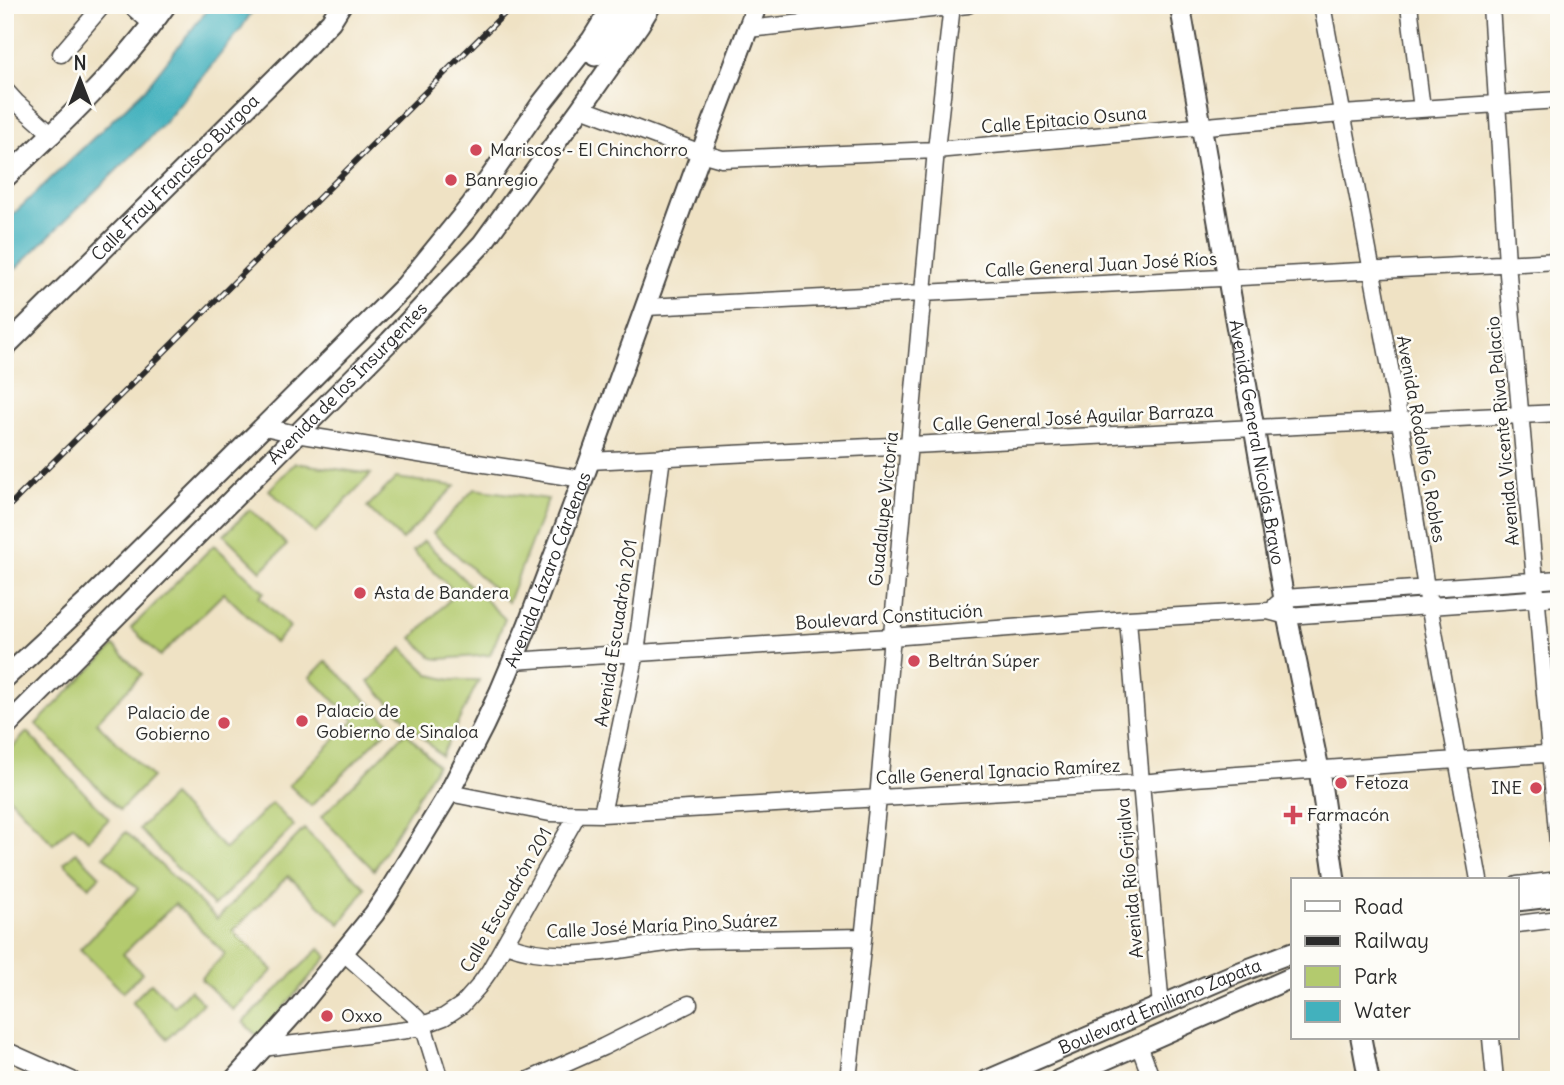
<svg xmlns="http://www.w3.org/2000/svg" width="1564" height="1085" viewBox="0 0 1564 1085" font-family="Delius,sans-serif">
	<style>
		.green { fill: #b3ca6e; stroke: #6f7a4c; stroke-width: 2 }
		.water { fill: #42b1bd; stroke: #366e74; stroke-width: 2 }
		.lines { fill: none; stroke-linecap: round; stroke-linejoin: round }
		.minor-casing { stroke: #484642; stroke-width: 19 }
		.major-casing { stroke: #484642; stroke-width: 23 }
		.minor { stroke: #fff; stroke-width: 16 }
		.major { stroke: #fff; stroke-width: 19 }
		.rail-casing { stroke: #2b2b2b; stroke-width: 6 }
		.rail { stroke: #fdfcf7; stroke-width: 3.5; stroke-dasharray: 10; stroke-linecap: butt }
		.poi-dot { fill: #d1495b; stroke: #fdfcf7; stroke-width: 2.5 }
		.labels { text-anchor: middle; stroke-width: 5; stroke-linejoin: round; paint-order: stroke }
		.street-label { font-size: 18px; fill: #2b2b2b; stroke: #fdfcf7 }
		.poi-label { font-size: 18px; fill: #2b2b2b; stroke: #fdfcf7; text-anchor: start }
	</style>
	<rect width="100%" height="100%" fill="#fdfcf7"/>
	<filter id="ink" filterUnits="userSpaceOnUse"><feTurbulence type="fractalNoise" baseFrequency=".0143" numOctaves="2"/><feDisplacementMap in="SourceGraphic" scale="14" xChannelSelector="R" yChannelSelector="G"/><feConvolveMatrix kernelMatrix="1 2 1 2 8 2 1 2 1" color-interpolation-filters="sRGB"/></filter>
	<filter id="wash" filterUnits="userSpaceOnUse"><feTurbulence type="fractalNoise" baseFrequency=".00686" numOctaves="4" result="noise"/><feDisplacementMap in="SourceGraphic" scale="28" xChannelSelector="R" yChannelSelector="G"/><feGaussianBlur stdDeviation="1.57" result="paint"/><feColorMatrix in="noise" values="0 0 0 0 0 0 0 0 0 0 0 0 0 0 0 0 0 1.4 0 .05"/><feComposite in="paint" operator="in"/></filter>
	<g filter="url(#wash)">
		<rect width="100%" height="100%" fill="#efe2c4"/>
		<path class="green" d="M295,463L371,474L315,533L269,490Z
			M396,478L455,486L402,540L367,507Z
			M474,489L548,499L508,602L433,533Z
			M250,509L287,545L261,571L224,535Z
			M424,541L505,619L490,655L440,659L433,658L412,638L456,593L413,551Z
			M214,545L264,592L259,597L290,627L275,643L224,593L160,656L131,628Z
			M114,646L142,674L96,722L152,777L120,810L36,724Z
			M402,648L430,675L451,680H479L441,756L369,682Z
			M326,661L392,725L311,806L289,785L354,720L310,677Z
			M27,732L109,819L88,840L73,825L53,844L5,793V755Z
			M406,732L437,765L374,870L321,817Z
			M172,796L225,849L272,803L294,826L214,906L139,829Z
			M304,829L366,888L340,924L288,876L233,931L273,970L233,1010L201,979L225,954L175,904L123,954L142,973L123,992L80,949L138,889L104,856L126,832L217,919Z
			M76,852L100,876L89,887L64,863Z
			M320,948L327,957L258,1037L243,1022Z
			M151,983L174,1006L190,990L203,1003L167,1039L132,1002Z"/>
		<path class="water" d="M211,5H256L241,29L162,126L5,279V222L145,89Z"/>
	</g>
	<g filter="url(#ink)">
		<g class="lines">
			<g class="minor-casing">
				<path id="minor" d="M130,5L152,24
					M1322,5L1400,421L1426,588L1479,880
					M1409,5L1422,109
					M1491,5L1507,263L1559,854
					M748,29L968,5
					M61,54L103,5
					M5,90L16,102L53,135
					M581,108L701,153L722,159L936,150L1342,114L1559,100
					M646,307L1559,261
					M265,427L296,434L425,455L583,479
					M589,461L1559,413
					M1276,605L1285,598L1298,597L1559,579
					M1128,619L1141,783L1161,1007
					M513,661L891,637L1128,619L1268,611L1287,616L1559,597
					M449,793L550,813L602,814L1141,783L1194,778L1559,753
					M602,814L636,653L662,457
					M1517,885L1559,880
					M1517,924L1559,919
					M506,944C566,968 633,944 695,940L863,937
					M343,952L416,1017L423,1025L440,1080
					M1491,1038L1495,1080
					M1139,1045L1152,1080
					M262,1048L407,1030L423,1025L444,1017L462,1005L478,987L490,970L577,815
					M5,1050L72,1080
					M529,1080L603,1047L689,1004
					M848,1080L878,799L900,542L936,150L952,5"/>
			</g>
			<g class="major-casing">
				<g id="major">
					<path id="s1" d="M1180,5L1287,616L1319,769L1335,880"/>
					<path d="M595,56L631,5"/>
					<path d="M5,178C63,124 120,70 166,5"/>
					<path id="s2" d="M5,347L297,57L331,21L341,5"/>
					<path d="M5,678L90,599L208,482L405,286L471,205L541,104L592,39L613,5"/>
					<path id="s3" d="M5,728L390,341L482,244L581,108L639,25L651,5"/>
					<path d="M1517,901L1559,896"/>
					<path d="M1361,1038L1369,1080"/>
					<path id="s4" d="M234,1080L295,1012L374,914L388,893L449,793L483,727L500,691L527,627L583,479L701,153L757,5"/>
					<path id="s5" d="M988,1080L1230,976L1293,952"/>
					<path d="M1059,1080L1293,977"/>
				</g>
			</g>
			<use href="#minor" class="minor"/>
			<use href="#major" class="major"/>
			<g class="rail-casing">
				<path id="rail" d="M5,510L513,5"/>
			</g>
			<use href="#rail" class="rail"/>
		</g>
	</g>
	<g class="poi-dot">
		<circle cx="476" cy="150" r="7"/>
		<circle cx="451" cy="180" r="7"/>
		<circle cx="360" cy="593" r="7"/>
		<circle cx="914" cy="661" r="7"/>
		<circle cx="302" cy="721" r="7"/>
		<circle cx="224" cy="723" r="7"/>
		<circle cx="1341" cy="783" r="7"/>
		<circle cx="1536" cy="788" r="7"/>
		<path d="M1289.5 804.5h7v7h7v7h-7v7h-7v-7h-7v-7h7z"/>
		<circle cx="327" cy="1016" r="7"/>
	</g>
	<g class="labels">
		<g class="street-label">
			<text transform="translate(1064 120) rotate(-5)" y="6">Calle Epitacio Osuna</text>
			<text dy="6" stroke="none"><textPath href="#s2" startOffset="240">Calle Fray Francisco Burgoa</textPath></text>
			<text transform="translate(1101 265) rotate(-3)" y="6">Calle General Juan José Ríos</text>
			<text dy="6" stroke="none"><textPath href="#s3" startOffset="486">Avenida de los Insurgentes</textPath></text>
			<text transform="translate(1073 418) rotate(-3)" y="6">Calle General José Aguilar Barraza</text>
			<text transform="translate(1503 431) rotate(-95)" y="6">Avenida Vicente Riva Palacio</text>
			<text transform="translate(1421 439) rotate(80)" y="6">Avenida Rodolfo G. Robles</text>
			<text dy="6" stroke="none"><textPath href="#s1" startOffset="444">Avenida General Nicolás Bravo</textPath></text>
			<text transform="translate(884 509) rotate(-84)" y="6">Guadalupe Victoria</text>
			<text dy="6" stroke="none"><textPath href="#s4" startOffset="604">Avenida Lázaro Cárdenas</textPath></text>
			<text transform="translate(889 617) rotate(-4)" y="6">Boulevard Constitución</text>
			<text transform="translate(616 633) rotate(-81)" y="6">Avenida Escuadrón 201</text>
			<text transform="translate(998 772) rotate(-3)" y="6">Calle General Ignacio Ramírez</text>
			<text transform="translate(1130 878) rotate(-95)" y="6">Avenida Río Grijalva</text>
			<text transform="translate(506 900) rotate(-60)" y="6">Calle Escuadrón 201</text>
			<text transform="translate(662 926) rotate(-3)" y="6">Calle José María Pino Suárez</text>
			<text dy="6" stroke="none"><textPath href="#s5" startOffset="187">Boulevard Emiliano Zapata</textPath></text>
		</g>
		<g class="poi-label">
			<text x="490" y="156">Mariscos - El Chinchorro</text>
			<text x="465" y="186">Banregio</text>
			<text x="374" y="599">Asta de Bandera</text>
			<text x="928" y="667">Beltrán Súper</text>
			<text x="316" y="717">Palacio de<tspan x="316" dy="21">Gobierno de Sinaloa</tspan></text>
			<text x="210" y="719" text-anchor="end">Palacio de<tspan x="210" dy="21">Gobierno</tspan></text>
			<text x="1355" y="789">Fetoza</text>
			<text x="1522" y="794" text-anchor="end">INE</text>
			<text x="1307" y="821">Farmacón</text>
			<text x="341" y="1022">Oxxo</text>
		</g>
	</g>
	<rect width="1564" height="1085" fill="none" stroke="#fdfcf7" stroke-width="28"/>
	<rect x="1291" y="878" width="228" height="161" fill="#fdfcf7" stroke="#a9a8a5" stroke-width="2"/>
	<rect x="1305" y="901" width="35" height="10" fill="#ffffff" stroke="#a9a8a5" stroke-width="2"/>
	<text x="1354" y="914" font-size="21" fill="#2b2b2b">Road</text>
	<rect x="1305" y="936" width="35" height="10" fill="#2b2b2b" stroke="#a9a8a5" stroke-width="2"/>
	<text x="1354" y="948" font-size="21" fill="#2b2b2b">Railway</text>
	<rect x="1305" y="966" width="35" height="21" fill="#b3ca6e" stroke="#a9a8a5" stroke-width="2"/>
	<text x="1354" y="984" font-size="21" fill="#2b2b2b">Park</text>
	<rect x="1305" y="1001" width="35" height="21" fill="#42b1bd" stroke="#a9a8a5" stroke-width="2"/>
	<text x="1354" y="1018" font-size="21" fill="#2b2b2b">Water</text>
	<g transform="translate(80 80)" stroke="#fdfcf7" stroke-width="5" paint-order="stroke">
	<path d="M0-5L12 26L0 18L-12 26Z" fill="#2b2b2b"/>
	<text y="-10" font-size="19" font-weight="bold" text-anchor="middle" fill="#2b2b2b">N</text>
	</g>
</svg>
